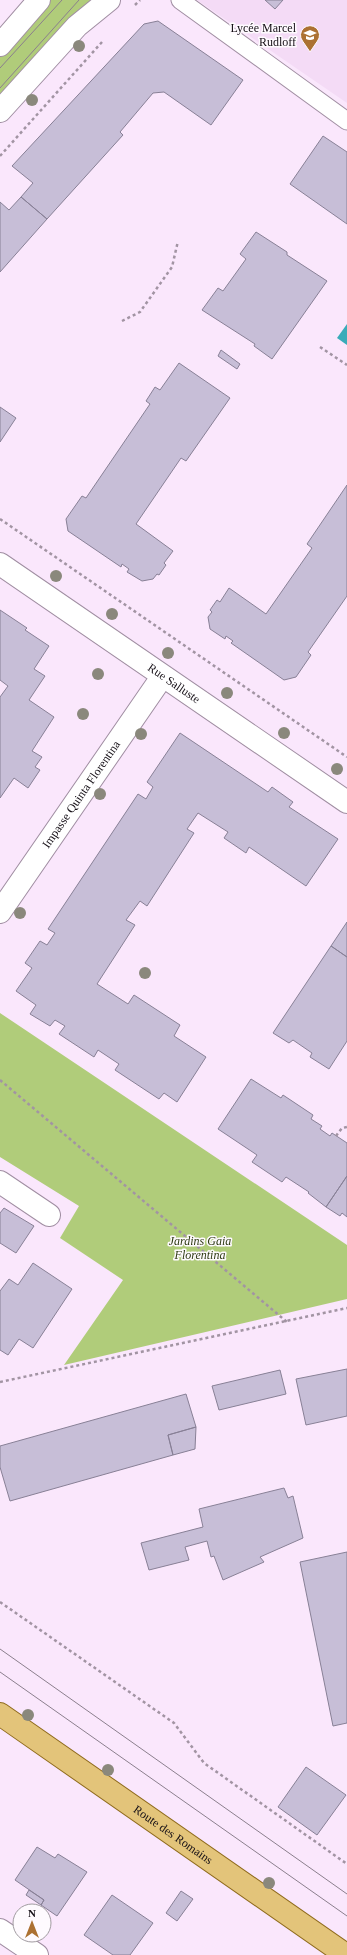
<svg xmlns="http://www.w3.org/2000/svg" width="347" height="1955" viewBox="0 0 347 1955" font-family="Georgia,serif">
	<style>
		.built { fill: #f4dbf6 }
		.green { fill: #b0cc7a }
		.water { fill: #39acb9 }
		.building { fill: #c7bed7; stroke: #888096 }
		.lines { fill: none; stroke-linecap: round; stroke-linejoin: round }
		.service-casing { stroke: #a08ea2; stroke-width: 19 }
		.minor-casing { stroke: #a08ea2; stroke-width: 24 }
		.tertiary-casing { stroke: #a08ea2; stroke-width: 24 }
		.primary-casing { stroke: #8f6b1d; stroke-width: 24 }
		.path { stroke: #a294a3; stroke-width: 2.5; stroke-dasharray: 3 3; stroke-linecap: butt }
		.service { stroke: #fff; stroke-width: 17 }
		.minor { stroke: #fff; stroke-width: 22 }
		.tertiary { stroke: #fff; stroke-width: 22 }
		.primary { stroke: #e3c47a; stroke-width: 22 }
		.tram { stroke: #8b7f8d; stroke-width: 1 }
		.tree { fill: #8a887c }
		.labels { text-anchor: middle; stroke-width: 3; stroke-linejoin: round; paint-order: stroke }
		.poi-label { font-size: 12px; fill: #150f16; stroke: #fefafe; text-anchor: end }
		.street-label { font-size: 12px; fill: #150f16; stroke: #fefafe }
		.park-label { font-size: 12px; font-style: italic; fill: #2e3a13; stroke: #fefafe }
	</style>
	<rect width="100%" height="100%" fill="#fae7fc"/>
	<path class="built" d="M197,0H347V103Z"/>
	<path class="green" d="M50,0H97L0,99V57Z
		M0,1013L347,1245V1299L64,1365L123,1280L60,1238L79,1206L0,1157Z"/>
	<path class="water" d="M347,324V345L337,338Z"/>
	<path class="building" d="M265,0H283L275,9Z
		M158,21L243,80L211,125L164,92L153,93L120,132L123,135L47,219L21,197L33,183L12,166L144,24Z
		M323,136L347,152V224L290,184Z
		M21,197L47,219L0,272V202L9,210Z
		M256,232L287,252V255L327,281L272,359L254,346L255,344L202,310L218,288L223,291L246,259L240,254Z
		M221,350L240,364L237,369L218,356Z
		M179,363L230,398L186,461L181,458L136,524L173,551L164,563L166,565L159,575L157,574L153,579L142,581L127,572L129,569L122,564L121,567L68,531L66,519L82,496L86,498L150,404L146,401L155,387L160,390Z
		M0,407L16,418L0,442Z
		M347,485V596L308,652L311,655L296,677L284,680L231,643L233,641L226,636L225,639L210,629L208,617L212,612L210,610L217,600L220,602L229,588L266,614L312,548L307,544Z
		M0,610L27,628L25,630L49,646L34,669L45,676L29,700L54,717L32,751L42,757L35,767L40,770L28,788L14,778L0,798V697L8,686L0,680Z
		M180,733L268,792L272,787L293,802L289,807L338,839L306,886L249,847L246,853L224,838L228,832L198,813L187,829L194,833L147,906L140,901L126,920L135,925L97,984L128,1004L134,995L180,1025L174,1036L206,1057L177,1102L164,1093L159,1099L115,1070L119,1064L98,1050L94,1057L59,1034L65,1026L55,1020L50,1026L30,1014L36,1005L16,991L32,968L25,963L40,941L47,945L55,933L48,929L138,794L146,799L153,787L147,782Z
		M347,922V957L331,946Z
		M331,946L347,957V1041L329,1069L310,1057L312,1053L293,1040L289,1043L273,1033Z
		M251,1079L281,1098L283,1095L313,1115L311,1119L322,1126L320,1129L330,1136L332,1133L347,1143V1176L326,1207L308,1193L309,1192L286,1177L282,1182L252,1162L257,1155L218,1129Z
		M347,1176V1217L342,1213L340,1216L326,1207Z
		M4,1208L34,1226L16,1253L0,1243V1213Z
		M33,1263L72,1289L33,1348L19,1339L8,1355L0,1350V1291L9,1279L18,1285Z
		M347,1369V1416L306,1425L296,1379Z
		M280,1370L286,1394L219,1410L212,1386Z
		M186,1394L196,1427L168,1435L173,1455L10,1501L0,1467V1446Z
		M196,1427L195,1449L173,1455L168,1435Z
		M284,1488L288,1498L293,1496L303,1538L260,1557L264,1562L223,1580L214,1556L211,1557L207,1541L185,1547L189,1560L149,1570L141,1543L203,1527L199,1509Z
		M347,1552V1723L333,1726L300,1562Z
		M306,1767L346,1795L317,1835L278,1807Z
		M37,1847L55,1858L58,1854L87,1872L57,1916L41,1905L44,1900L15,1880Z
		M29,1890L44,1900L41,1905L26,1895Z
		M181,1891L193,1899L177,1921L166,1913Z
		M112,1895L153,1923L130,1955H113L84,1935Z"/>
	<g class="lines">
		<g class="service-casing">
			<path id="service" d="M180,0L347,121"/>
		</g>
		<g class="minor-casing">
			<g id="minor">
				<path id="s1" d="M0,564L347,802"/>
				<path id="s2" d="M0,912L162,677"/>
				<path d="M0,1182L49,1215"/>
				<path d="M0,1930L37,1955"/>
			</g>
		</g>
		<g class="tertiary-casing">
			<path id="tertiary" d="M0,45L39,0
				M0,111L77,26L109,0"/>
		</g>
		<g class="primary-casing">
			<g id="primary">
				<path id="s3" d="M0,1714L346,1955"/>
			</g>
		</g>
		<path class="path" d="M135,5L140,0
			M0,156L102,42
			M122,321L140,312L172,267L178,241
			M320,347L347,365
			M0,519L347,757
			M0,1080L287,1322
			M336,1136L342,1128L347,1127
			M0,1382L347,1308
			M0,1602L174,1723L204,1763L347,1864"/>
		<use href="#service" class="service"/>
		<use href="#minor" class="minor"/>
		<use href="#tertiary" class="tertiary"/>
		<use href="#primary" class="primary"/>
		<path class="tram" d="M0,68L62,0
			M0,88L79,0
			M0,1649L347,1894
			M0,1672L347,1916"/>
	</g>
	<g class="tree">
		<circle cx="79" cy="46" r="6"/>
		<circle cx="32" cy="100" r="6"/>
		<circle cx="56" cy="576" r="6"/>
		<circle cx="112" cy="614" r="6"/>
		<circle cx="168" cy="653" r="6"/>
		<circle cx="98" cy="674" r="6"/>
		<circle cx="227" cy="693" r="6"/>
		<circle cx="83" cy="714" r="6"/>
		<circle cx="284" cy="733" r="6"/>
		<circle cx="141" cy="734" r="6"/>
		<circle cx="337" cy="769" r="6"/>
		<circle cx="100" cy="794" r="6"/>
		<circle cx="20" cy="913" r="6"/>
		<circle cx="145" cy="973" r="6"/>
		<circle cx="28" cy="1715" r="6"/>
		<circle cx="108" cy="1770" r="6"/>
		<circle cx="269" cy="1883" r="6"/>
	</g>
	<defs>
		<g id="school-pin" transform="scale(1)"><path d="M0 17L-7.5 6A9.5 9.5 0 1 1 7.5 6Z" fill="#ac7132" stroke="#fefafe"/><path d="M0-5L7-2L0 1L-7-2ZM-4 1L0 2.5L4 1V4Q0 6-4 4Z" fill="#fff"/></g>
	</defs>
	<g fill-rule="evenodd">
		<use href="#school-pin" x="310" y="35"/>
	</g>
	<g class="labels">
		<g class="poi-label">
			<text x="296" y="32">Lycée Marcel<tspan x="296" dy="14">Rudloff</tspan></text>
		</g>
		<g class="street-label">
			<text dy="4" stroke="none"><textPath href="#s1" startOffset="211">Rue Salluste</textPath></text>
			<text dy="4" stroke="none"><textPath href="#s2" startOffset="143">Impasse Quinta Florentina</textPath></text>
			<text dy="4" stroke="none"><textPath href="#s3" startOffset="211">Route des Romains</textPath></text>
		</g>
		<g class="park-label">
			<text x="200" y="1245">Jardins Gaia<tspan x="200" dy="14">Florentina</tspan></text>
		</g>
	</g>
	<g transform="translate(32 1923)"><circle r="19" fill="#fefafe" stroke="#a19ca1"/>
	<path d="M0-3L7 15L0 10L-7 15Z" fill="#ac7132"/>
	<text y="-6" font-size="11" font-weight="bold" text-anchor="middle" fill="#150f16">N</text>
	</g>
</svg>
